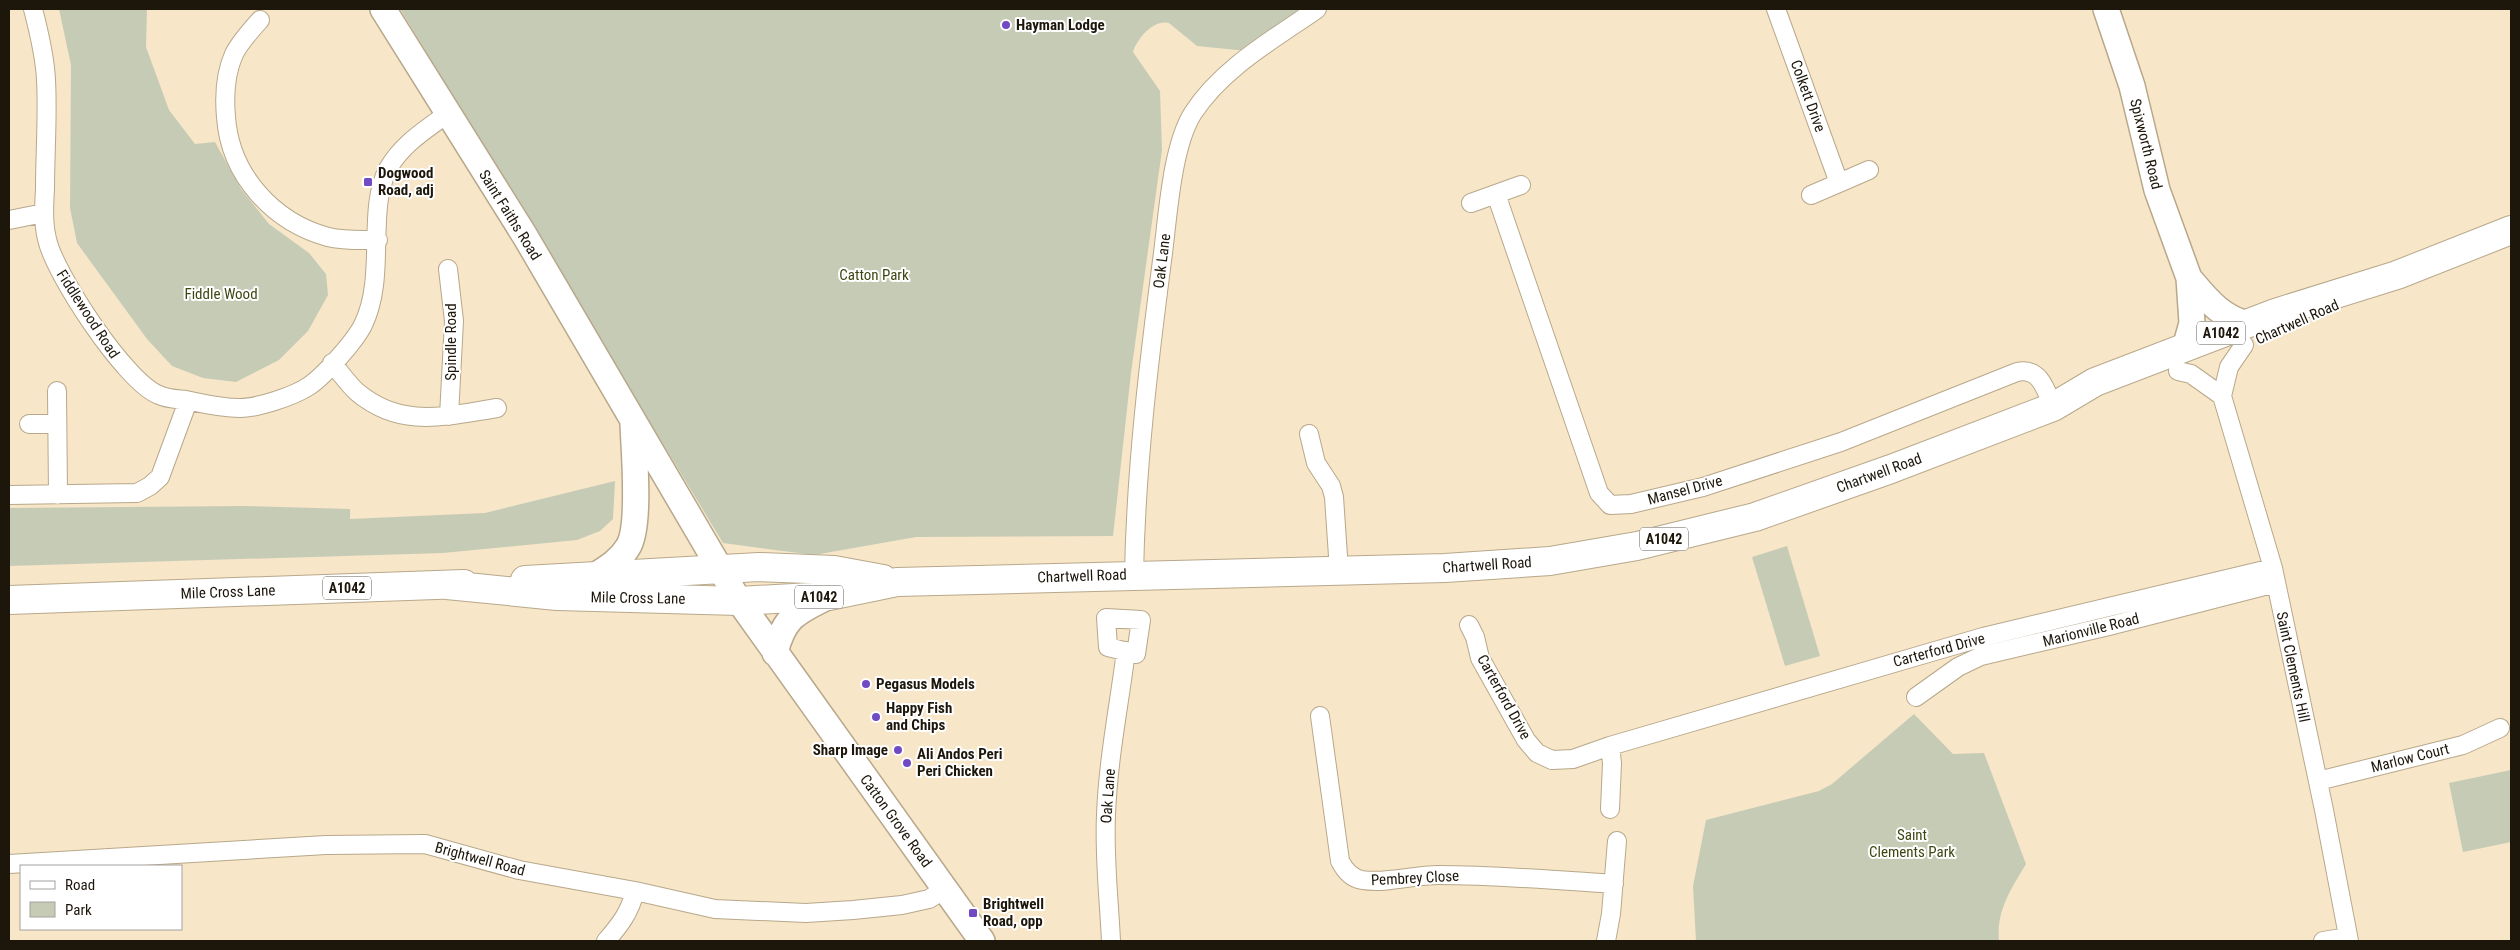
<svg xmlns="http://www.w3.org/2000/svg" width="2520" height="950" viewBox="0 0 2520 950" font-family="'Roboto Condensed',sans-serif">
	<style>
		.green { fill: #c6cbb6 }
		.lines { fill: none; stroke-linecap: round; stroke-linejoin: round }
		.street-casing { stroke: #b8a88b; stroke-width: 20 }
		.secondary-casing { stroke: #b8a88b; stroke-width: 28 }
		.highway-casing { stroke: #b8a88b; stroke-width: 30 }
		.street { stroke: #fff; stroke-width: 18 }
		.secondary { stroke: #fff; stroke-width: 25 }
		.highway { stroke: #fff; stroke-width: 28 }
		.poi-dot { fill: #704ac3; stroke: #fff; stroke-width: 2 }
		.labels { text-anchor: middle; stroke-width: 4; stroke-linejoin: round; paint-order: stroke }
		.shield { fill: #fff; stroke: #605c54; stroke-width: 1 }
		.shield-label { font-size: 14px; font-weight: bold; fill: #1c160b }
		.poi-label { font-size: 15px; font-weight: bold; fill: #1c160b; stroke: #fff; text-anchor: start }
		.street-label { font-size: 15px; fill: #1c160b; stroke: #fff }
		.park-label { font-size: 15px; fill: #3c4610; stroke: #fff }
	</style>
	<rect width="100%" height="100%" fill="#f7e6c8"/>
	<path class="green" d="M59,9H147L146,47L169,110L195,144L215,142L241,189L269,224L309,253L326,274L328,295L308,331L279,360L236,382L203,378L172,366L147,339L77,243L70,208L71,65Z
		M400,9H1305L1247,51L1197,46L1169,23C1153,19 1137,39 1133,52L1160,91L1162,150L1131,373L1113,536L916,537L814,555L723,543Z
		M615,481L613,519L600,531L577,540L443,553L9,566V508L244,506L350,509V519L485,513Z
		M1787,546L1820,656L1785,666L1752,557Z
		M1914,714L1953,754L1984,753L2026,864C2011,889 1996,911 1999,941H1696L1693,886L1706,820L1819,791L1832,784Z
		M2511,770V842L2463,852L2449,783Z"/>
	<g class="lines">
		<g class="street-casing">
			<path id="street" d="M33,9C39,32 45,56 46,80C48,116 45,153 45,189C44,206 43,223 47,239C54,273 126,383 159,395C167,399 177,399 186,400C205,404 220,408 240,408C258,408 294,396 309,386C324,376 355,341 363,325C387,276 366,211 388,169C401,145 425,130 447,114
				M1776,9L1839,183L1869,170
				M260,20C251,30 240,42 234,54C225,74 224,95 226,117C230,175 273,222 328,237C344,241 361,240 378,240
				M1521,185L1496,194L1599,493L1610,505L1631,504L1703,487L1841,442L2017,372C2040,367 2046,390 2053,407
				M1811,195L1839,183
				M1471,203L1496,194
				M9,220L44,213
				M448,269L454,321L449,416
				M2244,345L2229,367L2222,396L2273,568L2324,810L2349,941
				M332,363C340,372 348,384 357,392C401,429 445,416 497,408
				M2178,371L2191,374L2222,396
				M57,391L58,495
				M29,424H57
				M1309,434L1316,463L1331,486L1334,497L1339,571
				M9,495L137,493L150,486L160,477L188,401
				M1134,574C1136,467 1149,360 1163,253C1168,214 1172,146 1193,113C1222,68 1274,39 1317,9
				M1106,618L1141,620L1136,654L1108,647Z
				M1469,625L1475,637L1480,658L1526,740L1537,753L1552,760L1573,759L1610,746
				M1916,697L1958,667L1981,656L2109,626L2276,583
				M1320,716L1340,861C1345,871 1351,878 1362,880C1386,884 1414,875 1438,875C1497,875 1555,880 1614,884
				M2318,781L2463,745L2500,728
				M1610,809L1612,763L1610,746L1983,637L2273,568
				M9,864L326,845L425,844L519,870L635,891L715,909L806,913L853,910L902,905L929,899L945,889
				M606,941C620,925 630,912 635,891
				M1111,941C1109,899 1104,857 1106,815C1108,760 1119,706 1126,651
				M1606,941L1611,914L1617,841
				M2323,941L2348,937"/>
		</g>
		<g class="secondary-casing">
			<path id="secondary" d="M383,9L525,236L739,601L982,941
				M2106,9L2132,86L2157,190L2189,278L2192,323L2185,348
				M2189,278C2206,298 2221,318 2248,324
				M596,575C609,567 620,560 628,547C641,527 634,451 633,424
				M775,653C784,616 797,612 829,596"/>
		</g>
		<g class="highway-casing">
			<path id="highway" d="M525,580L759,567L834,570L883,579
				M447,585L557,596L739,601L829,596L897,582L1445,568L1550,561L1637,546L1755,517L1891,469L2053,407L2095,382L2275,313L2397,275L2511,230
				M9,600L464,584"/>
		</g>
		<use href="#street" class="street"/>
		<use href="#secondary" class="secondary"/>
		<use href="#highway" class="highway"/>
	</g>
	<g class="poi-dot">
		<circle cx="1006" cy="25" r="5"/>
		<rect x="363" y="177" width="10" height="10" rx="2.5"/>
		<circle cx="866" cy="684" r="5"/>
		<circle cx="876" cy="717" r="5"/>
		<circle cx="898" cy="750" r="5"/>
		<circle cx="907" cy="763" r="5"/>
		<rect x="968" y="908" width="10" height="10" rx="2.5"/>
	</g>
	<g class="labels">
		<g class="shield">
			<rect x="2197" y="321.5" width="48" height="23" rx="4"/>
			<rect x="1640" y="527.5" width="48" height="23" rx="4"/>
			<rect x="323" y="576.5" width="48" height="23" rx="4"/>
			<rect x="795" y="585.5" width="48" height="23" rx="4"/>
		</g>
		<g class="shield-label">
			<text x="2221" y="338">A1042</text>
			<text x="1664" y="544">A1042</text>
			<text x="347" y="593">A1042</text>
			<text x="819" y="602">A1042</text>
		</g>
		<g class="poi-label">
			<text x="1016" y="30">Hayman Lodge</text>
			<text x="378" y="178">Dogwood<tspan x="378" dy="17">Road, adj</tspan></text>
			<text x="876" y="689">Pegasus Models</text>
			<text x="886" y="713">Happy Fish<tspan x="886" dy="17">and Chips</tspan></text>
			<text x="888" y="755" text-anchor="end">Sharp Image</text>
			<text x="917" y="759">Ali Andos Peri<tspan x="917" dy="17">Peri Chicken</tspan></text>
			<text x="983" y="909">Brightwell<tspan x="983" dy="17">Road, opp</tspan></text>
		</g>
		<g class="street-label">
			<text transform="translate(1808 96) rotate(70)" y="5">Colkett Drive</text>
			<text transform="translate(2146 144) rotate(76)" y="5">Spixworth Road</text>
			<text transform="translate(510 215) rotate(58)" y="5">Saint Faiths Road</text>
			<text transform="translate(1162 261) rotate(-83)" y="5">Oak Lane</text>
			<text transform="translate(88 314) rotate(57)" y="5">Fiddlewood Road</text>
			<text transform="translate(2297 322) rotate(-24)" y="5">Chartwell Road</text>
			<text transform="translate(451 342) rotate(-90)" y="5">Spindle Road</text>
			<text transform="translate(1879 473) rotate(-20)" y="5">Chartwell Road</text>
			<text transform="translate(1685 490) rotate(-15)" y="5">Mansel Drive</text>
			<text transform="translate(1487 565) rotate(-4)" y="5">Chartwell Road</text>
			<text transform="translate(1082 576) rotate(-2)" y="5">Chartwell Road</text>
			<text transform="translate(228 592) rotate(-2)" y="5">Mile Cross Lane</text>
			<text transform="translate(638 598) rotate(1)" y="5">Mile Cross Lane</text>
			<text transform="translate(2091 630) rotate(-14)" y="5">Marionville Road</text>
			<text transform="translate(1939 650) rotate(-15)" y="5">Carterford Drive</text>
			<text transform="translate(2293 667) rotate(78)" y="5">Saint Clements Hill</text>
			<text transform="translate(1504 697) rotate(61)" y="5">Carterford Drive</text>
			<text transform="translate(2410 758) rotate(-14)" y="5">Marlow Court</text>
			<text transform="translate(1108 796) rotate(-86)" y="5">Oak Lane</text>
			<text transform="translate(896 821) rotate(54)" y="5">Catton Grove Road</text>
			<text transform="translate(480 859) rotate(15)" y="5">Brightwell Road</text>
			<text transform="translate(1415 878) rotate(-3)" y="5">Pembrey Close</text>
		</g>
		<g class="park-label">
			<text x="874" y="280">Catton Park</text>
			<text x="221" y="299">Fiddle Wood</text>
			<text x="1912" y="840">Saint<tspan x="1912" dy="17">Clements Park</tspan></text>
		</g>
	</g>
	<rect width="2520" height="950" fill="none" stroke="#1c160b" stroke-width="20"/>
	<rect x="20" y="865" width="162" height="65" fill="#ffffff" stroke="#a4a29d"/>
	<rect x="30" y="881" width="25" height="8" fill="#ffffff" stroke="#a4a29d"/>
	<text x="65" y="890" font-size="15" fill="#1c160b">Road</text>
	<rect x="30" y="902" width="25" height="15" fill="#c6cbb6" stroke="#a4a29d"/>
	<text x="65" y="915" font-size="15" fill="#1c160b">Park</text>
</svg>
